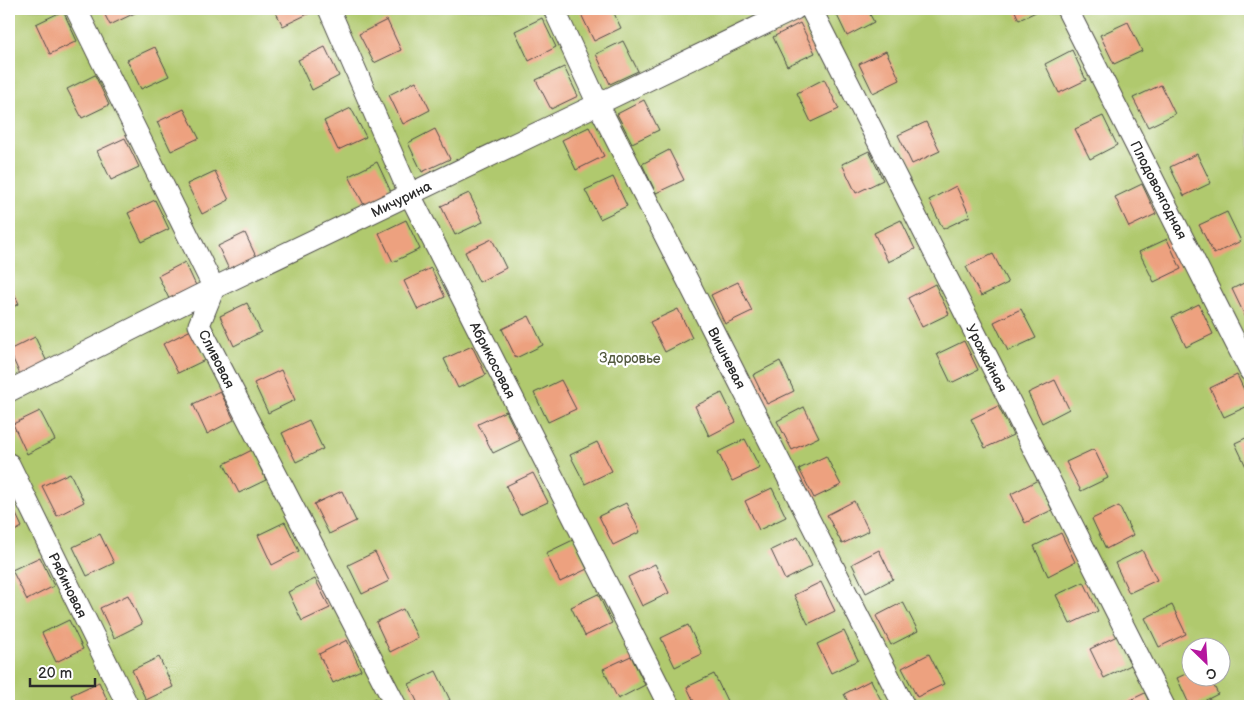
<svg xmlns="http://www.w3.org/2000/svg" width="1259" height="715" viewBox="0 0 1259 715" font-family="'Balsamiq Sans',sans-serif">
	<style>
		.green { fill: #b0c96e; stroke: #6e7a4c; fill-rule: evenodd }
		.building { fill: #eda17f }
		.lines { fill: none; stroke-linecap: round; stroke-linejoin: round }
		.minor-casing { stroke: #494845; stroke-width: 23 }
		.minor { stroke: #fff; stroke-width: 21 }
		.labels { text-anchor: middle; stroke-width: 4.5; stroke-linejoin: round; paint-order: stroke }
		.street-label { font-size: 14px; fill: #2b2b2b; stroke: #fff }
		.park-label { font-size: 14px; fill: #535a3f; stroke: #fff }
	</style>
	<rect width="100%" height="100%" fill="#fff"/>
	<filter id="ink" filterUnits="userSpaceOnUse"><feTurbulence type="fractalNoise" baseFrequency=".02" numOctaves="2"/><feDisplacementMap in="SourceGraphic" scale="10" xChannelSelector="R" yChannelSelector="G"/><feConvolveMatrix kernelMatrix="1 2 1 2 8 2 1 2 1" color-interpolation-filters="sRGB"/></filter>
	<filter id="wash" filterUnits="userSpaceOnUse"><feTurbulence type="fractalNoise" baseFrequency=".0096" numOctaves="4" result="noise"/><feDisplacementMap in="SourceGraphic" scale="20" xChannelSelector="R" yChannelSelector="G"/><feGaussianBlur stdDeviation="1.12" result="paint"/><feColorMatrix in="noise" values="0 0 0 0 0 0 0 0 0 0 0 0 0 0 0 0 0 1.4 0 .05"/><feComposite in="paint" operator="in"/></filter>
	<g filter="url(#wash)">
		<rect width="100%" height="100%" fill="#f6ead6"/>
		<path class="green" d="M9,9H1250V706H9ZM1192,648H1222V678H1192Z"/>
		<g id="blocks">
			<path class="building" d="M102,9H136L137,12L110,25Z
				M274,9H308L310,13L283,26Z
				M586,9H612L621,28L594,41L580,12Z
				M834,9H867L874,22L847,36Z
				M1014,9H1042L1019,20Z
				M63,11L77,41L50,54L36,24Z
				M542,18L556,47L529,61L515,31Z
				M387,20L401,50L374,63L359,34Z
				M1128,22L1142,51L1114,64L1100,35Z
				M800,23L815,53L787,66L773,37Z
				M623,41L638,71L610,84L596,54Z
				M155,47L169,76L141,89L127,60Z
				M325,47L339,76L312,90L298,60Z
				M1072,50L1086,80L1059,93L1045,64Z
				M886,51L900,80L873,93L859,64Z
				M564,67L578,96L551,109L536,80Z
				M95,75L109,105L82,118L67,89Z
				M824,79L839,109L811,122L797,93Z
				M416,81L430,110L403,124L389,95Z
				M1161,85L1175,114L1148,127L1133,98Z
				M644,100L659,130L632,143L617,114Z
				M351,108L366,137L338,150L324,121Z
				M184,109L199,138L171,151L157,122Z
				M1103,116L1117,145L1090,159L1075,129Z
				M926,122L940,151L912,164L898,135Z
				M589,127L604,156L576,170L562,140Z
				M435,129L450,159L422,172L408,143Z
				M125,138L139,167L111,180L97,151Z
				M669,150L684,180L656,193L642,164Z
				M869,151L883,180L856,193L842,164Z
				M1197,154L1211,183L1184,196L1170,167Z
				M377,162L391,192L364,205L349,176Z
				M215,171L229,200L202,214L187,184Z
				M613,177L627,206L600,219L585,190Z
				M1142,184L1156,214L1129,227L1115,197Z
				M956,186L970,216L943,229L929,200Z
				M469,193L483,222L455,235L441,206Z
				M155,200L169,229L142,242L128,213Z
				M1227,212L1241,241L1214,254L1199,225Z
				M406,220L420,249L393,262L379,233Z
				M901,220L915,249L888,262L874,233Z
				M245,233L259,263L232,276L218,246Z
				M492,239L506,268L479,282L465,252Z
				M1167,239L1181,269L1154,282L1139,252Z
				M993,254L1008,283L981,296L966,267Z
				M185,262L199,292L172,305L158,276Z
				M431,268L445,297L418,310L404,281Z
				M1250,280V316L1246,318L1232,289Z
				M9,282L19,304L9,309Z
				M738,282L752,311L725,324L711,295Z
				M935,284L949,314L922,327L908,298Z
				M247,303L261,332L234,346L220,316Z
				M1199,304L1213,334L1186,347L1172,317Z
				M678,309L692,338L665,352L650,322Z
				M1021,309L1036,338L1008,351L994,322Z
				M529,316L543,345L516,358L502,329Z
				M191,330L205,360L178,373L163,344Z
				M35,337L49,366L22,379L9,350Z
				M964,341L978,370L951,383L937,354Z
				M472,346L486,375L458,388L444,359Z
				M780,361L794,391L767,404L753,375Z
				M281,370L295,400L268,413L254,383Z
				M1237,375L1250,402V405L1224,417L1210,388Z
				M561,380L576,409L548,422L534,393Z
				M1055,380L1069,409L1042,423L1028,393Z
				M220,391L234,420L207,434L193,404Z
				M722,393L736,422L709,436L695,406Z
				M998,406L1013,435L985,448L971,419Z
				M804,407L819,437L792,450L777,421Z
				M40,411L55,440L27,454L13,424Z
				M506,411L520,440L493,453L478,424Z
				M309,420L323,449L296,462L282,433Z
				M1250,436V475L1235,443Z
				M745,439L760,468L732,481L718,452Z
				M597,442L612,471L585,484L570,455Z
				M1094,449L1108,478L1081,491L1066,462Z
				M252,450L266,480L239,493L224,464Z
				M826,456L841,485L814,498L799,469Z
				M70,473L84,502L57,516L42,486Z
				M533,473L548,502L520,515L506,486Z
				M1038,480L1052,510L1025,523L1011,494Z
				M772,488L786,517L759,530L745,501Z
				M342,491L356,521L329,534L314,504Z
				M9,499L22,527L9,534Z
				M854,501L869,531L842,544L827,515Z
				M626,503L640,532L613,545L599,516Z
				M1119,506L1133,535L1106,549L1092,519Z
				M285,522L299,551L272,565L258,535Z
				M1061,533L1075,562L1048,576L1034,546Z
				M100,534L114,563L87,576L73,547Z
				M798,537L812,566L785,580L771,550Z
				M573,540L587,569L560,582L546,553Z
				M879,550L893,579L866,593L852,564Z
				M1142,550L1157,580L1129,593L1115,563Z
				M375,552L389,581L362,594L348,565Z
				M40,557L54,586L27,600L12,570Z
				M655,564L669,593L642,606L628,577Z
				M315,579L330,608L302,621L288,592Z
				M821,582L835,611L808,624L794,595Z
				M1084,582L1098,611L1070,624L1056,595Z
				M598,594L612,623L585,636L571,607Z
				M128,595L142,624L114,638L100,608Z
				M903,602L918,631L891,645L876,616Z
				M1172,605L1186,634L1159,647L1145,618Z
				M403,609L418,638L390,652L376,622Z
				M69,620L83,649L56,662L42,633Z
				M688,625L702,654L675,667L661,638Z
				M844,631L858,660L831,673L817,644Z
				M1117,636L1131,665L1104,678L1090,649Z
				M347,640L361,670L333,683L319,654Z
				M929,654L944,684L917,697L902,668Z
				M631,656L645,685L618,699L603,669Z
				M159,657L173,687L146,700L132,670Z
				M436,671L450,700L437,706H419L409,684Z
				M1192,671V678H1210L1218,694L1194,706H1190L1177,678Z
				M714,674L728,703L723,706H696L687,687Z
				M871,680L884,706H850L844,694Z
				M99,682L110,706H77L71,695Z
				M1145,693L1151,706H1118Z
				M376,698L380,706H358Z"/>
		</g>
	</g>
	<g filter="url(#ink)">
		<use href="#blocks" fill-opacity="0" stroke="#494845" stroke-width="1"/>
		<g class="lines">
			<g class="minor-casing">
				<path id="minor" d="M76,9L214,288L199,325L396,706
					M329,9L410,195L669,706
					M554,9L598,104L904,706
					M811,9L1164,706
					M1067,9L1250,371
					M9,391L214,288L598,104L795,9
					M9,464L128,706"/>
			</g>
			<use href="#minor" class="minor"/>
		</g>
	</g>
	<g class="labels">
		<g class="street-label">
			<text transform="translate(1159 190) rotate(63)" y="5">Плодовоягодная</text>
			<text transform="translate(401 199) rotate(-26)" y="5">Мичурина</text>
			<text transform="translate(727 358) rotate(63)" y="5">Вишневая</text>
			<text transform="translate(987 358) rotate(63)" y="5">Урожайная</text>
			<text transform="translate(217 359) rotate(63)" y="5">Сливовая</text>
			<text transform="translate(493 360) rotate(63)" y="5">Абрикосовая</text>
			<text transform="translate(68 585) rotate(64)" y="5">Рябиновая</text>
		</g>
		<g class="park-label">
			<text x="630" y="363">Здоровье</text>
		</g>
	</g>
	<rect width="1259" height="715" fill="none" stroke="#fff" stroke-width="30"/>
	<g transform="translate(1206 662) rotate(155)"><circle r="24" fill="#ffffff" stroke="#aaaaaa"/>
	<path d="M0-4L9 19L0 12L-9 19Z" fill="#b5179e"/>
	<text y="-8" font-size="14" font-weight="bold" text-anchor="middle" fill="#2b2b2b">С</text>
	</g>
	<path d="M30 678v8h65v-8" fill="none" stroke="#2b2b2b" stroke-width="2.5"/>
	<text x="38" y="678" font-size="15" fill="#2b2b2b" stroke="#ffffff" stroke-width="4" paint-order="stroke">20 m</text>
</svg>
